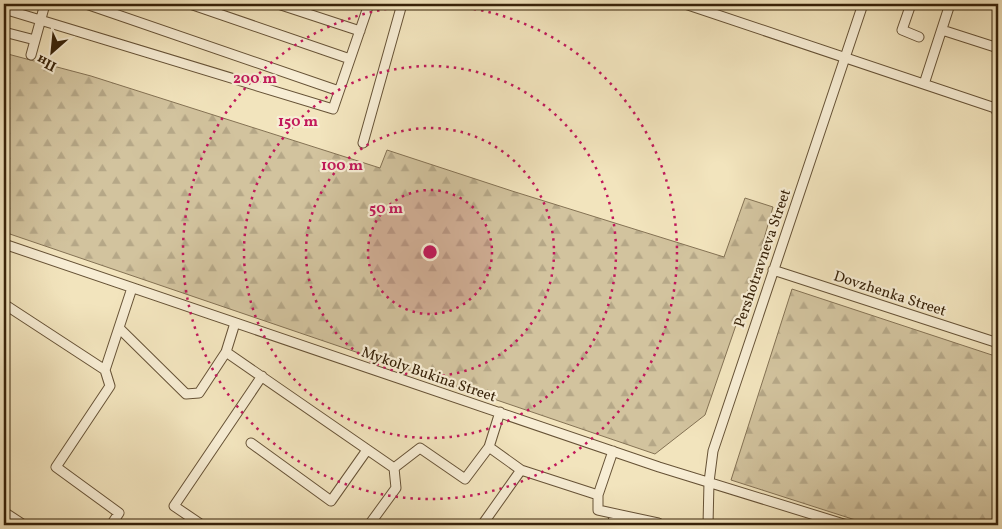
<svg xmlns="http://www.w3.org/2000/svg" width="1002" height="529" viewBox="0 0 1002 529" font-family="Vollkorn,serif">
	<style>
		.forest { fill: url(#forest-firs); stroke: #847254 }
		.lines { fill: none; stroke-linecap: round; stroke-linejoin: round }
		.minor-casing { stroke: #665236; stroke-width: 11 }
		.minor { stroke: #f7edd4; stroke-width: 9 }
		.ring { fill: none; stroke: #c2185b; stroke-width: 2.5; stroke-dasharray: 2.5 5 }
		.labels { text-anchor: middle; stroke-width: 4.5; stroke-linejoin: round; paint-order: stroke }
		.street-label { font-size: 15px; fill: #372209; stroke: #f7edd4 }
		.centre { fill: #c2185b; stroke: #f7edd4; stroke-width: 2.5 }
		.ring-label { font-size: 15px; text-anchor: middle; font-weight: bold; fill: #c2185b; stroke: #f7edd4; stroke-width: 4.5; stroke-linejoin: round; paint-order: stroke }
	</style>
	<defs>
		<pattern id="forest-firs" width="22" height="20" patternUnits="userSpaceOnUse" patternTransform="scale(1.25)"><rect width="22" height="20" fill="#d2c39e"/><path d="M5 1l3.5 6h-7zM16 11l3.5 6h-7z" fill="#b5a787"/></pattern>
	</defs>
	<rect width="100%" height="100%" fill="#f2e4bd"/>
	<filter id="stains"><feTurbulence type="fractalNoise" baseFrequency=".004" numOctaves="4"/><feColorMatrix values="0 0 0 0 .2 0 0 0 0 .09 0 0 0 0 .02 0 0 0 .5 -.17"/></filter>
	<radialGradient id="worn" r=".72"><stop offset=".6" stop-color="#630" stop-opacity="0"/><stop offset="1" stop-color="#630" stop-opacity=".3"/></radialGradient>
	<path class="forest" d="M4,53L91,76L380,168L387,150L512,191L724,257L745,198L773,207L756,267L705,415L655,454L4,232Z
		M792,289L998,357V525H871L731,480Z"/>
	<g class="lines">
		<g class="minor-casing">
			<path id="minor" d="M86,4L339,91
				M190,4L350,59
				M278,4L360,31
				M685,4L995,108L998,114
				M911,4L902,30L919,37
				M4,9L333,109L369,4
				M942,30L998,48
				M4,32L35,40
				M31,55L45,4
				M924,84L950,4
				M363,143L402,4
				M4,244L659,467L847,525
				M773,270L998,343
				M4,304L105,370L110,386L56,467L119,513L111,525
				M119,328L186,394L199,393L226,352L235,323
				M226,352L394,468L396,488L369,525
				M105,370L132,288
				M251,443L331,501L367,450
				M489,447L521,470L598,495
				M613,451L598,495V510L658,523V525
				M394,468L420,448L465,479L489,447L500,412
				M4,512L24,525
				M202,525L174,506L262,376
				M482,525L521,470
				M611,525L616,514
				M708,525L709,482L713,451L863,4"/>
		</g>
		<use href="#minor" class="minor"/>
	</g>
	<circle cx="430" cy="252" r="62" fill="#c2185b" fill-opacity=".12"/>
	<g class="ring">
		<circle cx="430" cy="252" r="62"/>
		<circle cx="430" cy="252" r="124"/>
		<circle cx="430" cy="252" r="186"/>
		<circle cx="430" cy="252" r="247"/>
	</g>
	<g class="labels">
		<g class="street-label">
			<text transform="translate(762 258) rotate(-71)" y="5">Pershotravneva Street</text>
			<text transform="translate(890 293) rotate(18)" y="5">Dovzhenka Street</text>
			<text transform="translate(429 374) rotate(19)" y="5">Mykoly Bukina Street</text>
		</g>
	</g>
	<circle cx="430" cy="252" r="8" class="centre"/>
	<g class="ring-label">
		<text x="255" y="83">200 m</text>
		<text x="298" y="126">150 m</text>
		<text x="342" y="170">100 m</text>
		<text x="386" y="213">50 m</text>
	</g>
	<rect width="1002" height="529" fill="none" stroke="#f2e4bd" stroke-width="20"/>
	<rect x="5" y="5" width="992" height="519" fill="none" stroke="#372209" stroke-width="2.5"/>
	<rect x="10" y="10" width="982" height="509" fill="none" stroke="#372209"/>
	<g transform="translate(52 52) rotate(207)" stroke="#f7edd4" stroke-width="4" paint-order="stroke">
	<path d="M0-4L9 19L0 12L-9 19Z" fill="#372209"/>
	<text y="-8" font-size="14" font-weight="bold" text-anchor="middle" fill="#372209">Пн</text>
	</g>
	<rect width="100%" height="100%" filter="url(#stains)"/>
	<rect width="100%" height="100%" fill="url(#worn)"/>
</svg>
